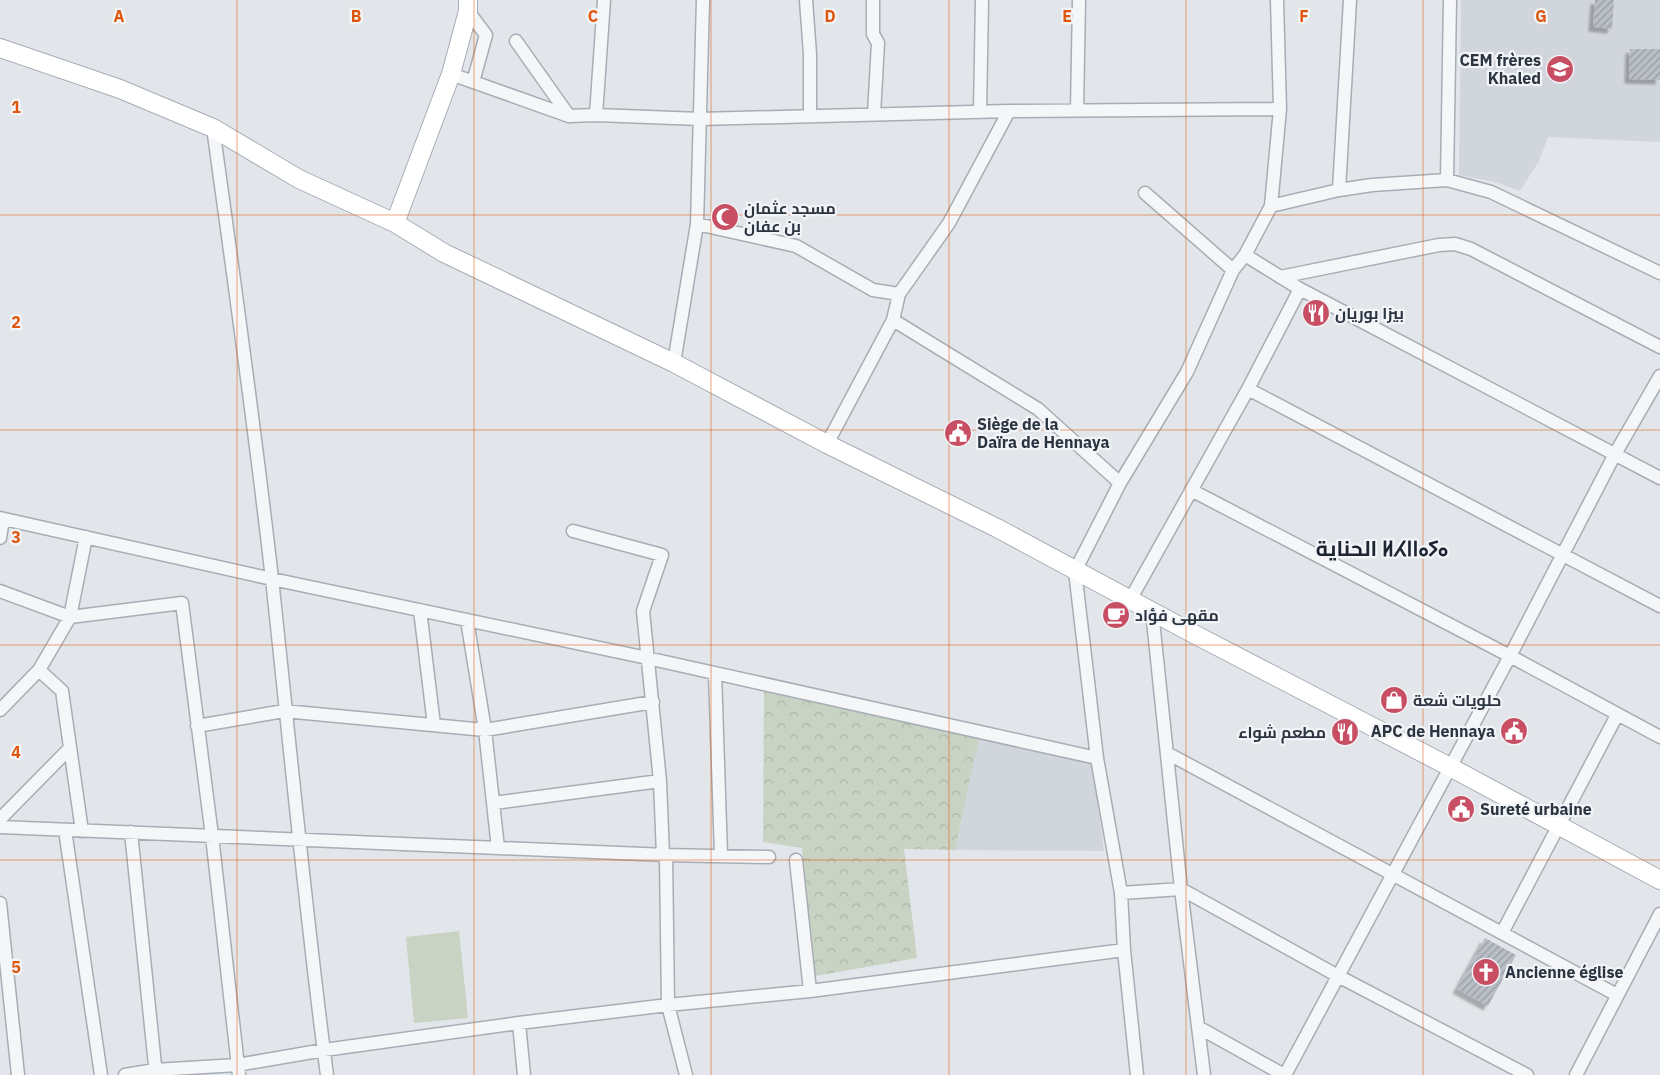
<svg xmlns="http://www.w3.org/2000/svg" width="1660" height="1075" viewBox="0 0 1660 1075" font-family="'IBM Plex Sans',Cairo,'Noto Sans Tifinagh',sans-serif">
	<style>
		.built { fill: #d1d5dc }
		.forest { fill: url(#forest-crowns) }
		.garden { fill: #c8d3c4 }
		.building { fill: url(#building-hatch); filter: url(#shadow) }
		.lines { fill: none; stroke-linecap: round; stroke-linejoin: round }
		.street-casing { stroke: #a7adb4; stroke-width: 15 }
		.secondary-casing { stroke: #a7adb4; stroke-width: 20 }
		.street { stroke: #f5f6f8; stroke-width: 12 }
		.secondary { stroke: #fff; stroke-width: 18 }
		.grid { fill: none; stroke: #df570f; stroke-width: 1; stroke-opacity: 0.55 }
		.labels { text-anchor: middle; stroke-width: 4.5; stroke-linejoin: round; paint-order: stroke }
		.poi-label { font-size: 16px; font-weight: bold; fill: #2b3441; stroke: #f2f4f7; text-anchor: start }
		.district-label { font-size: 21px; font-weight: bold; fill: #1d2532; stroke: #f2f4f7 }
		.grid-label { font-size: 16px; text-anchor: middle; font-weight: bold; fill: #df570f; stroke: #f2f4f7; stroke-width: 4.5; stroke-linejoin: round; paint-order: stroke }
	</style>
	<defs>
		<pattern id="forest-crowns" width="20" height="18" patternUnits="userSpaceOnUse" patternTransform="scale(1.25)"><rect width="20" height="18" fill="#c8d3c4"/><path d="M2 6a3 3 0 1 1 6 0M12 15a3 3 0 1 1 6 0" fill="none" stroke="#acb6aa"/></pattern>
		<pattern id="building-hatch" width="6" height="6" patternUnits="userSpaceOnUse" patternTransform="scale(1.25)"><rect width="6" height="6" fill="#babfc7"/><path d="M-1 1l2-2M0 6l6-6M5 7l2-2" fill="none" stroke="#979ca3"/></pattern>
		<filter id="shadow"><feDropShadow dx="-4.5" dy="4.5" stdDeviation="1" flood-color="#0004"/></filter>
	</defs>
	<rect width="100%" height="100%" fill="#e2e6ea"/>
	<path class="built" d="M1461,0H1660V142L1548,137L1539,161L1520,191L1495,182L1459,175Z
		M979,739L1093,764L1104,851L955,850Z"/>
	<path class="forest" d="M764,691L979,739L955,850L904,849L917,958L815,976L802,848L763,842Z"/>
	<path class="garden" d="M459,931L468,1018L414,1023L406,937Z"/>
	<path class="building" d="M1595,0H1614L1612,29L1593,27Z
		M1630,49H1660V80L1629,79Z
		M1485,938L1516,955L1488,1006L1457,989Z"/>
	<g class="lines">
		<g class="street-casing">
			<path id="street" d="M806,0L810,54V116
				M873,0V34L878,43L874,114
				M468,11L486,35L473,82
				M516,41L569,116L596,115L700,119L1009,111L1280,109
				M451,74L569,116
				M1077,111L1079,0
				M980,112L982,0
				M596,115L604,0
				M213,128C234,278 255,429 272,579C290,745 305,910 327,1075
				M1447,180L1450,0
				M1339,190L1350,0
				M1145,193L1233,270
				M1271,206L1280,109L1277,0
				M697,224L796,246L873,290L899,294
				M1245,255L1300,289L1660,478
				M1280,277L1439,245L1455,244L1471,249L1660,347
				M893,320L1038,409L1120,483
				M674,363L697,224L703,0
				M1248,389L1660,606
				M827,444L893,320L899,294L949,223L1009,111
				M1191,490L1510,656L1660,737
				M0,518L272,579L638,656L1097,758
				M573,531L662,555L643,611L660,781L663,855H666L668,1005L686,1075
				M0,538L3,519
				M0,591L70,617L182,603L212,836L239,1075
				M1130,600L1248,389L1300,289
				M420,610L434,725
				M1152,611L1181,889L1204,1075
				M467,620L485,730L498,848
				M39,670L62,691L82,831
				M715,673L721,855
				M0,710L39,670L70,617L86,537
				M197,726L284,711L485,730L653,702
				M1167,753L1617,995
				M494,803L660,781
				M0,819L70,748
				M0,827L666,855
				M65,830L101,1075
				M131,832L156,1075
				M663,855L769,857
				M796,860L810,991
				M1121,893L1181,889L1338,976L1527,1075
				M0,903L18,1075
				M1502,933L1617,715
				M519,1023L524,1075
				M1198,1027L1284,1075
				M125,1075L155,1070L237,1065L324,1050L519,1023L668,1005L810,991L1124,950
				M1137,1075L1124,950L1121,893L1097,758L1075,571L1120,483L1187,372L1233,270L1245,255L1271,206L1339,190L1372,185L1447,180L1491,192L1660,273
				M1285,1075L1510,656L1615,454L1660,376
				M1576,1075L1660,914"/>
		</g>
		<g class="secondary-casing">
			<path id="secondary" d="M0,48L120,89L213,128L299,179L395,223L444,253L674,363L827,444L997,528L1192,633L1450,767L1660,880
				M395,223L451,74L468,11V0"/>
		</g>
		<use href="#street" class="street"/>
		<use href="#secondary" class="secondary"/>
	</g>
	<path class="grid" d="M237,0V1075M474,0V1075M711,0V1075M949,0V1075M1186,0V1075M1423,0V1075M0,215H1660M0,430H1660M0,645H1660M0,860H1660"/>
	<defs>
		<g id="school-disc" transform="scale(1.4375)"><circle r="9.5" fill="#c84e63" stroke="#f2f4f7"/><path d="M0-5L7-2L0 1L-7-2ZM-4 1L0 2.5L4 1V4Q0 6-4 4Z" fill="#fff"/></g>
		<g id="mosque-disc" transform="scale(1.4375)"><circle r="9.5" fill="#c84e63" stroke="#f2f4f7"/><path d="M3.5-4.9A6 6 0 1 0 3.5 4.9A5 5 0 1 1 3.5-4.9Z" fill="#fff"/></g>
		<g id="restaurant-disc" transform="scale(1.4375)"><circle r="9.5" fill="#c84e63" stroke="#f2f4f7"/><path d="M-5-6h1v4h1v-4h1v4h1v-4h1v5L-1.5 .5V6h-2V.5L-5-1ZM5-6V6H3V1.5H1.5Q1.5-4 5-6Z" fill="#fff"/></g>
		<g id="civic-disc" transform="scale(1.4375)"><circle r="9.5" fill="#c84e63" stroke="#f2f4f7"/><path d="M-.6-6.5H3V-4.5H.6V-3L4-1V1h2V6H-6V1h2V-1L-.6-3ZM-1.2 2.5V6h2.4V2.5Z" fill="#fff"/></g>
		<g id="cafe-disc" transform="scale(1.4375)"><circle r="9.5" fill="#c84e63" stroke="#f2f4f7"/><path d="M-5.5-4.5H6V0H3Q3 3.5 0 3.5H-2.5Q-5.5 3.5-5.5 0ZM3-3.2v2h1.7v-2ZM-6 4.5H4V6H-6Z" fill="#fff"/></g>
		<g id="shop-disc" transform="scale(1.4375)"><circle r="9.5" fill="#c84e63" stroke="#f2f4f7"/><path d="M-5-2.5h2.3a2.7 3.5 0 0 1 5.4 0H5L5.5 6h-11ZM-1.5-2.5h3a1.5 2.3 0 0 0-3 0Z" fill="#fff"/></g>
		<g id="church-disc" transform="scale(1.4375)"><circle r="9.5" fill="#c84e63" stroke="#f2f4f7"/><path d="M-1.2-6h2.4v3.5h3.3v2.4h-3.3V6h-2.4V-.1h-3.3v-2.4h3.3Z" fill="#fff"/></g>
	</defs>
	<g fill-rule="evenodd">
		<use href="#school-disc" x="1560" y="69"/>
		<use href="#mosque-disc" x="725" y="217"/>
		<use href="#restaurant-disc" x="1316" y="313"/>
		<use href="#civic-disc" x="958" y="433"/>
		<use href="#cafe-disc" x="1116" y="615"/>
		<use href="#shop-disc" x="1394" y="700"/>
		<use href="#civic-disc" x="1514" y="731"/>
		<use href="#restaurant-disc" x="1345" y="732"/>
		<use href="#civic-disc" x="1461" y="809"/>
		<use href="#church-disc" x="1486" y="972"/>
	</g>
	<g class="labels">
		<g class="poi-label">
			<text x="1541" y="66" text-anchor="end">CEM frères<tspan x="1541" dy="18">Khaled</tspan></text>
			<text x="744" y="214">مسجد عثمان<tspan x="744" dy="18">بن عفان</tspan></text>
			<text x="1335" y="319">بيزا بوريان</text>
			<text x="977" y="430">Siège de la<tspan x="977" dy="18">Daïra de Hennaya</tspan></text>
			<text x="1135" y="621">مقهى فؤاد</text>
			<text x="1413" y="706">حلويات شعة</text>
			<text x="1495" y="737" text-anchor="end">APC de Hennaya</text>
			<text x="1326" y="738" text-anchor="end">مطعم شواء</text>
			<text x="1480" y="815">Sureté urbaine</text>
			<text x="1505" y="978">Ancienne église</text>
		</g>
		<g class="district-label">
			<text x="1382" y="556">الحناية ⵍⵃⵏⵏⴰⵢⴰ</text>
		</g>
	</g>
	<g class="grid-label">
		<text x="119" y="22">A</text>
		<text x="356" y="22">B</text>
		<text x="593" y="22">C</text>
		<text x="830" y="22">D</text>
		<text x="1067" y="22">E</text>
		<text x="1304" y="22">F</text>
		<text x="1541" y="22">G</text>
		<text x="16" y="113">1</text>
		<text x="16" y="328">2</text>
		<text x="16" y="543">3</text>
		<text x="16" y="758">4</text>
		<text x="16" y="973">5</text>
	</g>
</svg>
